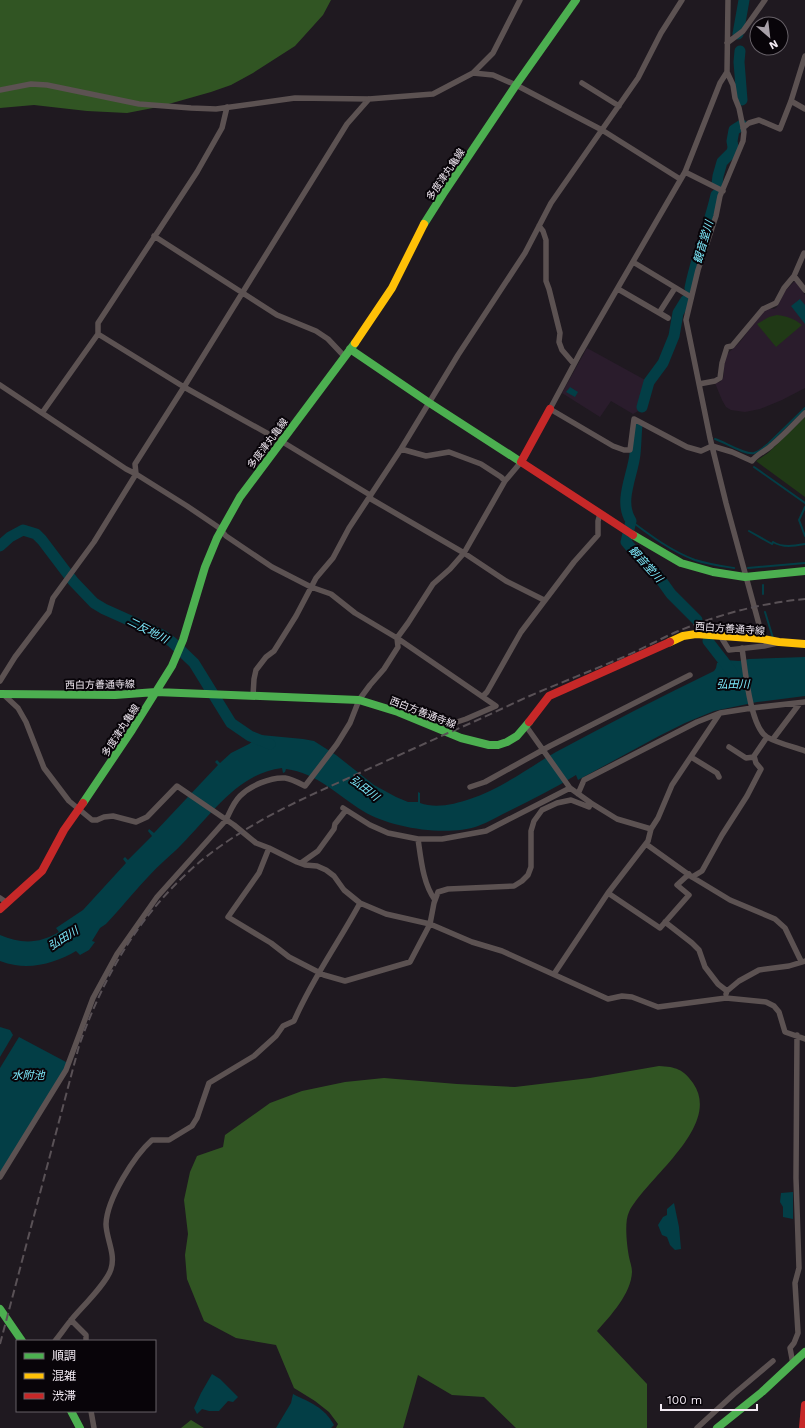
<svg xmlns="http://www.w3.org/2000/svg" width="805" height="1428" viewBox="0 0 805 1428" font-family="'Work Sans','Noto Sans JP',sans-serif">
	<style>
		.built { fill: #2a1c2c }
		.green { fill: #203916 }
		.forest { fill: #315523 }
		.water { fill: #033e46 }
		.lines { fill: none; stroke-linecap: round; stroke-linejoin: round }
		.stream { stroke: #033e46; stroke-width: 2 }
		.river { stroke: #033e46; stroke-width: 11 }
		.street { stroke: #5c5252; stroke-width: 5.5 }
		.fast { stroke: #4caf50; stroke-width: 8 }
		.slow { stroke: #ffc107; stroke-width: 8 }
		.jam { stroke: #c62828; stroke-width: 8 }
		.rail { stroke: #595156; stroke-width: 2; stroke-dasharray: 8 4; stroke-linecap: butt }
		.labels { text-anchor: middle; stroke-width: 4; stroke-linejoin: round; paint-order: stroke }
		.street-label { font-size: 10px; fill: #f2eaf3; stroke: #080409 }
		.water-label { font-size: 11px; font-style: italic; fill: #7debfd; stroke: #080409 }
	</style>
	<rect width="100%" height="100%" fill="#1f1920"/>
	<path class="built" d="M794,282H796L805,295V388L782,400L760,409L745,412L731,410L726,407L722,400L715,383L720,382L723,378L724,373V364L726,355L740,342L765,309L769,308L774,309L777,307L785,291Z
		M587,348L647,381L638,411L633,414L611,401L600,417L562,393Z"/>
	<path class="green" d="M777,315C787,316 795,319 802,325L776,347L757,324L769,317Z
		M805,417V497L756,461L768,453Z"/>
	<path class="forest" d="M0,0H331L323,15L295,46L253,73L231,85L211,92L158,107L127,113L87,111L34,105L0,108Z
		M659,1066C676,1067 683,1069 693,1083C723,1126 646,1178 629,1212C624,1222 627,1246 629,1257C630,1262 632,1267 632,1272C631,1294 611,1315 597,1331L647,1384V1428H516L484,1397L452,1395L418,1375L403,1428H336L338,1424L329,1412L315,1401L294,1388L276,1345L236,1338L204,1321L187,1279L185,1255L188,1234L184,1200L190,1172L197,1156L223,1147L225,1135L270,1103L302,1091L345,1082L384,1078L457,1084L515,1087L590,1078Z
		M191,1420L204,1428H181Z"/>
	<path class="water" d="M800,299L805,305V324L791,306Z
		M570,387L578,392L575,397L566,392Z
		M805,657V696L757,702L714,711L685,723L659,736L578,780L576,775C555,788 533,799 511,810C500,815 489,822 478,826C447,837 390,828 363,811C337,795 317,773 286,769L285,772L283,773L282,768C238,773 211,815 182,844C177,850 170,855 164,861C143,880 126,903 106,924L100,928L92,941L95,942L89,950L80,955L76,951C60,961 35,969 15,965C10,964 5,963 0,961V935C21,944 39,944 59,932L56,928L83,910L126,863L123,859L125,857L128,860L152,836L148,831L149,829L154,833L218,765L215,762L217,760L220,763L231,753L249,744L261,735L303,739L314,741L336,755L374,785L396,797L408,802H418V792L420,793V803C436,809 455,804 470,799C501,789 528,768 556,752C608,724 660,697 714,671L716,668L717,663L725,660L739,661L749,659Z
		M0,1027L10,1030L13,1035L0,1057Z
		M19,1037L66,1062V1067L0,1175V1068Z
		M793,1192V1219L783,1217V1207L780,1202L781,1193Z
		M674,1203L679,1227L681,1249L675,1250L670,1245L667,1237L662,1235L658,1225L663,1217L667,1215V1209Z
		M212,1374L220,1379L238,1397L233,1402L228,1401L219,1411H209L202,1409L197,1414L194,1408L201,1393Z
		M293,1394C311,1403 324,1407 334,1425L331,1428H276L291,1403Z"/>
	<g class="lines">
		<path class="stream" d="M715,439C725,442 744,455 754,453C760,451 764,447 768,444L805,408
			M754,467L805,503
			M805,507L799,520L805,536
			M631,521C651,536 671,551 695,560C707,564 721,566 734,568
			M749,531L772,544L773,542C783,548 794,546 805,544
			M748,568L805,563
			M763,585V594
			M765,612L773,638H775"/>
		<path class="river" d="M738,34L744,0
			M740,51L739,62L742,100
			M717,184L718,176L722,162L732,152L733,147L732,141L734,130L742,125
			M690,288C696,257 709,226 716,195
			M642,407L649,382L663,363L674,336L678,313L686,300
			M637,425C636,435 636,444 635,454C633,475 618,501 631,521L626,542L646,565L656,573L671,594L697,620
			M0,546L10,537L23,530L36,534L42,540L73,581L94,603L104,609L162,635L172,642L194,663L231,723L250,736L270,744
			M708,641L732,672"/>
		<path class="street" d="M728,0L727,72L733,85L735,98L739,108L744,132L743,141L720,196L716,216L698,270L686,320L710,438L726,503L763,639
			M727,43L743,31L765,0
			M727,72L720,83L685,172L580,353L550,409L613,446L624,450H630L634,419L687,447L701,451L712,446L732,452L752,461C757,454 766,451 772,445C784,435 794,424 805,413
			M473,73L493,75L516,85L602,130L680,179
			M582,83L619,106
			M0,90L31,84L47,85L139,104L191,108L216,109L295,98L369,99L433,94L473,73L493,53L520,0
			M791,101L805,109
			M743,128L749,123L759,120L780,129L791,101L805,56
			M685,172L723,191
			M539,226L543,231L546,240V281L549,289L560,333L559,342L562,350L574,364
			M154,236L277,315L316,331L328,339L345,357
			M633,262L691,297
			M794,276L805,290
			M618,289L668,318
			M659,313L675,288
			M98,334L184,387L281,441L370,495L371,499L464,553L506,581L544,600
			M699,384L715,381L720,378L722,363L727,347L732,346L763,309L776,303L784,288L794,276L804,253
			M0,385L126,469L136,474L187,506L218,527L226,536L272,567L311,587L331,594L355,613L397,638L496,706L466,719L439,728
			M42,413L98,334V323L197,172L222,128L227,107
			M401,449L426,456L449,452L481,464L501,477L505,481
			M721,637L729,650L764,646L777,643
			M742,648C745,668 750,727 767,737C777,743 794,747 805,751
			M0,681L15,657L49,612L53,598L94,542L136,474L135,464L184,387L347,124L369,99
			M4,695L18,708L26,722L44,768L69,801L92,820H97L104,817L113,816L136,822L147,817L177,786L234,825L256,843L269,848L297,862L305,865L317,866L326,870L334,876L344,890L360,903L386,914L430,924L472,942L502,951L608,999L622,996L632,997L658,1007L726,998L766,1002L774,1006L779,1012L785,1032L805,1039
			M253,696L254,679L256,670L266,657L274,651L296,616L316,578L333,558L349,528L401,449L458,355L525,253L551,203L638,78L661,33L682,0
			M483,696L487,692L521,632L574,562L598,535V521L600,514
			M526,726L570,788L591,803L617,819L651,829
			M773,739L800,703
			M729,747L746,758L754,757
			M691,757L717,773L719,777
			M470,787L485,782L550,746L690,675
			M578,794L584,780L697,722L720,713
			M343,808L370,825L388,833L418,839H442L486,831L570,788
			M418,839C421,859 423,884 435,900
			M269,848L259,873L228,917L271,943L289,957L324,975L345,981L410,962L430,924L434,903L438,892L448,889L514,886L522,881L528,875L531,867V831L534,821L542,810L557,803L571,800L589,807L591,803
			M301,863L318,851L334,829L335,824L346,810
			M692,877L702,871L722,835L747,796L761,769L756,763L754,756L767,737
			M608,893L660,928L689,895L677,885L689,874
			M0,898L6,902
			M665,922L692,943L699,950L705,967L718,984L727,991
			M801,961L785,928L775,919L730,900L692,877L646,844L648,841L651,829L658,818L672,785L720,713L752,708L805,702
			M554,974L608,893L648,841
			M726,994L727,991L739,981L759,970L789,966L805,961
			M0,1177L66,1070L93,998L117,954L157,897L226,820C230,812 233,803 240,796C250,786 270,777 285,778C292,779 299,783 305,786L337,744L350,723L359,700L370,685L384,669L398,647L397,638L408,623L433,584L450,569L464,553L505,481L521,462
			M71,1320L86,1335V1341
			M55,1341C61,1334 66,1326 72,1319C82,1307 107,1283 111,1269C116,1254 106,1238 106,1224C107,1199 134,1156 152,1140H169L192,1126L197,1118L209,1083L254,1056L276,1036L283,1026L294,1021C312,979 339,942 360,903
			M793,1364L790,1348L794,1343L798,1333L795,1283L799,1268L796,1178L797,1035
			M91,1411L94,1428
			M697,1428L734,1394L773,1361"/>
		<path class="fast" d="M424,224L443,194L516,85L576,0
			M350,349L428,402L521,462
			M633,535L681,563L713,572L745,577L805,571
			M0,694L115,695L156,692L359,700L398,712L461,738L489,745H498L507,742L517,736L529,722
			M83,803L132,730L172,666L183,640L205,567L217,538L240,497L355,343
			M0,1309L22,1341
			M71,1411L80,1428
			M717,1428L762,1392L805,1352"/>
		<path class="slow" d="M355,343L392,288L424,224
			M670,642L683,636L696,634L763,639L779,642L805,644"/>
		<path class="jam" d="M550,409L521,462L633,535
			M529,722L549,696L670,642
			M0,909L42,871L64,830L83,803
			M803,1428L805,1405"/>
		<path class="rail" d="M0,1344L79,1046C104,975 139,915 196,865C240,828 290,804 342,781C377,765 413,749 448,733C474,722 499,710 525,698C559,683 594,670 628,655C644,648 660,639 676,632C717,615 760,603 805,599"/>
	</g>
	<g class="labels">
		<g class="street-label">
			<text transform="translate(445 174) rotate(-56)" y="4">多度津丸亀線</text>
			<text transform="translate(267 443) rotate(-53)" y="4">多度津丸亀線</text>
			<text transform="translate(730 628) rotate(4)" y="4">西白方善通寺線</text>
			<text transform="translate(100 684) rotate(-1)" y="4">西白方善通寺線</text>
			<text transform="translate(423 712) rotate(21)" y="4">西白方善通寺線</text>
			<text transform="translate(120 730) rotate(-57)" y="4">多度津丸亀線</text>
		</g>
		<g class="water-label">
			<text transform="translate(703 242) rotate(-74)" y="4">観音堂川</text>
			<text transform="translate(646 564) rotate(48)" y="4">観音堂川</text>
			<text transform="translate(148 630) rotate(27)" y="4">二反地川</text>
			<text x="733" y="688">弘田川</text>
			<text transform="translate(365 788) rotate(38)" y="4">弘田川</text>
			<text transform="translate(63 938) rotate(-32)" y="4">弘田川</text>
			<text x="28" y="1079">水附池</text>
		</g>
	</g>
	<rect x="16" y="1340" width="140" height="72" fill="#080409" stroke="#666067"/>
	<rect x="24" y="1353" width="20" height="6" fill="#4caf50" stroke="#666067"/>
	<text x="52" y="1360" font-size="12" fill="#f2eaf3">順調</text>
	<rect x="24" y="1373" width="20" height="6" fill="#ffc107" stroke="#666067"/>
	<text x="52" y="1380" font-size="12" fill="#f2eaf3">混雑</text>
	<rect x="24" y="1393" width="20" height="6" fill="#c62828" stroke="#666067"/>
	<text x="52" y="1400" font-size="12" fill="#f2eaf3">渋滞</text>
	<g transform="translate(769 36) rotate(152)"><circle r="19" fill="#080409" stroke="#666067"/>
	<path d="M0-3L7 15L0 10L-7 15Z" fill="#a8a1a9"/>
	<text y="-6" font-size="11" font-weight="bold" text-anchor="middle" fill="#f2eaf3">N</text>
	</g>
	<path d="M661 1404v6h96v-6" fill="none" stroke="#f2eaf3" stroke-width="2"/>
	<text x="667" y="1404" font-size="12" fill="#f2eaf3" stroke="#080409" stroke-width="3" paint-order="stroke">100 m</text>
</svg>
